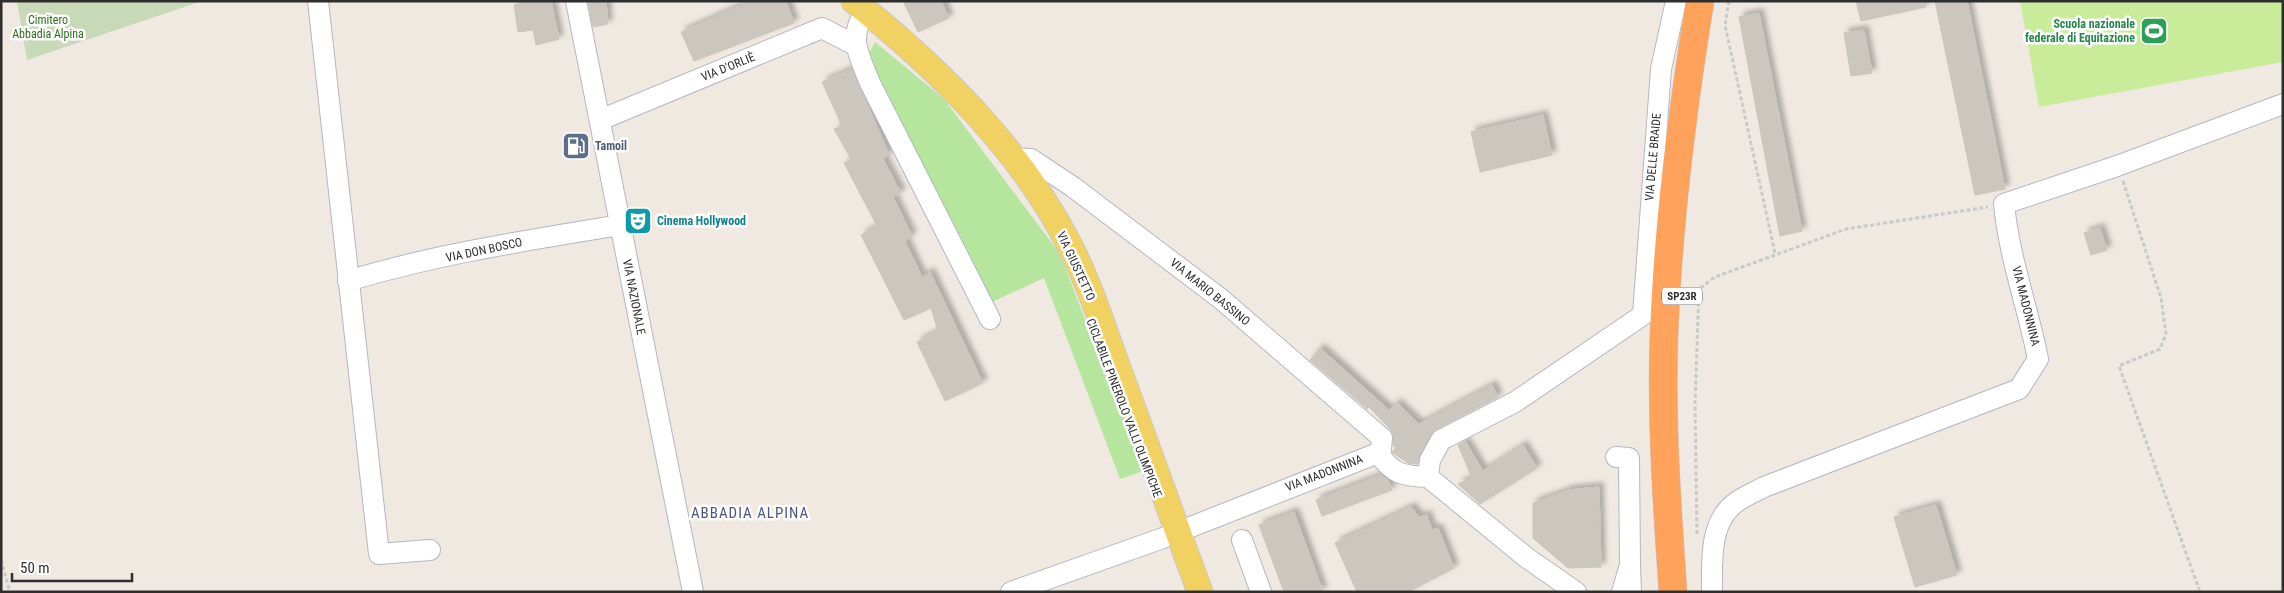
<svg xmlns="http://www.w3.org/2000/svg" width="2284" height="593" viewBox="0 0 2284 593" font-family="'Roboto Condensed',sans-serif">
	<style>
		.green { fill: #b6e59e }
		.cemetery { fill: #c8d9b8 }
		.pitch { fill: #c9ec9a }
		.building { fill: #cbc7bf; stroke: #cbc5ba; filter: url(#shadow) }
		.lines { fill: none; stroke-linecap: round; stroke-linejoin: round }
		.minor-casing { stroke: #b4b7c1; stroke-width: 22 }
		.major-casing { stroke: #c9c9c9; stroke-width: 27 }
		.highway-casing { stroke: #c9c9c9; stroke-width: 29 }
		.path { stroke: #c9c9c9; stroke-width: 3; stroke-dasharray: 4 2.5; stroke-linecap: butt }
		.minor { stroke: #fff; stroke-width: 20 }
		.major { stroke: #f2d163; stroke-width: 25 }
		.highway { stroke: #ffa35c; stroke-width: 28 }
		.labels { text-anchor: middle; stroke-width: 5; stroke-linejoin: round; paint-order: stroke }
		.shield { fill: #fff; stroke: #6d6d6d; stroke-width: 1 }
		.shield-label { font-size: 11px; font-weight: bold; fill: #2e2e2e }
		.park-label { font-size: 12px; fill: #2c6e1b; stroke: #fff }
		.leisure-label { font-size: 12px; font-weight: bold; fill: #27864d; stroke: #fff; text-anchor: end }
		.street-label { font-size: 12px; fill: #2e2e2e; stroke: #fff }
		.service-label { font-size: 12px; font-weight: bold; fill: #4e5e75; stroke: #fff; text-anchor: start }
		.culture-label { font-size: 12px; font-weight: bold; fill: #0d838f; stroke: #fff; text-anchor: start }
		.quarter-label { font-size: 15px; letter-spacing: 1px; fill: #4d5680; stroke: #fff }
	</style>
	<defs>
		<filter id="shadow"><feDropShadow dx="4.5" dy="-4.5" stdDeviation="2.5" flood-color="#0004"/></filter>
	</defs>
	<rect width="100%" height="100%" fill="#efe9e1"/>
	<path class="green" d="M875,42L944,99L1060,254L1143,471L1120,479L1044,278L992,302L866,59Z"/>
	<path class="cemetery" d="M17,1H202L27,60Z"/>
	<path class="pitch" d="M2020,1H2283V62L2039,107Z"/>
	<path class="building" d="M529,1H551L559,39L536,45L533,30L518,32L514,5Z
		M588,1H606L608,24L593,27Z
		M751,1H786L794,23L694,61L681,32Z
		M903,1H941L949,18L918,32Z
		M1856,1H1925L1926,7L1861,21Z
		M1935,1H1967L2005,189L1975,195Z
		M1759,13L1802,231L1780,236L1739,17Z
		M1864,30L1872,73L1851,76L1844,33Z
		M852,69L889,154L883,159L901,193L893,197L912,236L905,241L922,277L930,272L983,383L945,401L917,342L938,331L931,308L904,320L861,235L877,226L844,163L851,159L834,129L842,126L822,82Z
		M1543,115L1552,155L1480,172L1471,132Z
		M2100,228L2107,250L2091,255L2084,233Z
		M1320,348L1389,410L1397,403L1419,424L1492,385L1498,397L1435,430L1420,454L1418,464L1408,463L1392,452L1396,448L1393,445V434L1390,429L1369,407L1367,409L1310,360Z
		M1465,441L1483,471L1523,445L1537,468L1480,504L1458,484L1472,478L1458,445Z
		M1381,475L1388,480L1392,490L1322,516L1316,500Z
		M1599,487L1601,567L1568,568L1533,538V503L1569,490Z
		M1936,505L1957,575L1915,587L1894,517Z
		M1411,507L1419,517L1427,515L1432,530L1438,528L1454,568L1408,592H1357L1335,543Z
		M1294,512L1323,592H1284L1259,525Z"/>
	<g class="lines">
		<g class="minor-casing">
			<path id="minor" d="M318,1L379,554L430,550
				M576,1L693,592
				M866,10C847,38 859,55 870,83L990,319
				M600,120L822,28L855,45
				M1014,158L1031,159L1073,187L1221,299L1382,438L1381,449L1378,453
				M348,281C436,254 530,240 620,225
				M1616,457L1629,458L1630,565
				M1428,477L1430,460L1441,440L1515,402L1643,315L1661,69L1676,1
				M1428,477L1527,558L1576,592
				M1242,540L1261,592
				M1011,592L1163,538L1378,453C1393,474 1402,476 1428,477
				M1622,592L1630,565L1631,592
				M1712,592C1712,564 1709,523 1734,504C1742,497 1755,492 1764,487L2019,389L2038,359C2028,308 2009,257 2004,204L2117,166L2283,104"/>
		</g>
		<g class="major-casing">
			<path id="major" d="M854,1C939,69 1020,148 1070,246C1091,287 1105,333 1121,376C1147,448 1174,520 1200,592"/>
		</g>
		<g class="highway-casing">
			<path id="highway" d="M1673,592C1667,507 1661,420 1664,335C1668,223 1682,112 1700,1"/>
		</g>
		<path class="path" d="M1729,1L1725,25L1775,253
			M2123,181L2161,298L2166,334L2160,349L2119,366L2200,592
			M1697,534L1695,405L1699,289L1715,277L1846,229L1988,207
			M1,560L10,592"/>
		<use href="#minor" class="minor"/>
		<use href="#major" class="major"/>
		<use href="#highway" class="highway"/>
	</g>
	<defs>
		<g id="stadium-square" transform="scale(1.4375)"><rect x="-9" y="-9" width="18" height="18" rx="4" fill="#2e9e5b" stroke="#fff"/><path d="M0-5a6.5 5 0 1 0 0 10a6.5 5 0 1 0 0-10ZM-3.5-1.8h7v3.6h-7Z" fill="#fff"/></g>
		<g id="fuel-square" transform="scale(1.4375)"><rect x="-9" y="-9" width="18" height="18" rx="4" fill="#5c6f8a" stroke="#fff"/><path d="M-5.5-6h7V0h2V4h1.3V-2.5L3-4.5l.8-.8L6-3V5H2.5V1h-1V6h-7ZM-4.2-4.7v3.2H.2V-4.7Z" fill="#fff"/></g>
		<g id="theatre-square" transform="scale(1.4375)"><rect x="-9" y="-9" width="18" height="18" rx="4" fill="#0f9aa8" stroke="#fff"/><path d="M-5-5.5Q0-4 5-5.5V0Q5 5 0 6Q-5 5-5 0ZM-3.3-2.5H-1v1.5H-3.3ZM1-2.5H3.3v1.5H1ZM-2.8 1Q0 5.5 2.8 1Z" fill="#fff"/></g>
	</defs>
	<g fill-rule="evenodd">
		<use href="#stadium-square" x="2154" y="31"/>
		<use href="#fuel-square" x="576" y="146"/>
		<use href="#theatre-square" x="638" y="221"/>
	</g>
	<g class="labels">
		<rect class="shield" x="1662" y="287.5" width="40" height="17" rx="4"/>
		<g class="shield-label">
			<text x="1682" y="300">SP23R</text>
		</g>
		<g class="park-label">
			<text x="48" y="24">Cimitero<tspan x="48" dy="14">Abbadia Alpina</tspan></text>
		</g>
		<g class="leisure-label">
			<text x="2135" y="28">Scuola nazionale<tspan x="2135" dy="14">federale di Equitazione</tspan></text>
		</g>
		<g class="street-label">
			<text transform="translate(728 67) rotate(-22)" y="4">VIA D'ORLIÈ</text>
			<text transform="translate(1653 157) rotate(-85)" y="4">VIA DELLE BRAIDE</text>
			<text transform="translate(484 250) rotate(-12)" y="4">VIA DON BOSCO</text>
			<text transform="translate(1076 266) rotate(65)" y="4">VIA GIUSTETTO</text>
			<text transform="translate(1210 292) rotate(39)" y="4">VIA MARIO BASSINO</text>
			<text transform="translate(634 297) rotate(79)" y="4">VIA NAZIONALE</text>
			<text transform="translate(2026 306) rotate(76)" y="4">VIA MADONNINA</text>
			<text transform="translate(1124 408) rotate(69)" y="4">CICLABILE PINEROLO VALLI OLIMPICHE</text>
			<text transform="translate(1324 473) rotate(-21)" y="4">VIA MADONNINA</text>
		</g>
		<g class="service-label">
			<text x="595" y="150">Tamoil</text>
		</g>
		<g class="culture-label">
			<text x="657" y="225">Cinema Hollywood</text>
		</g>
		<g class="quarter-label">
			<text x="750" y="518">ABBADIA ALPINA</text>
		</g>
	</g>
	<rect width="2284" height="593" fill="none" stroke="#2e2e2e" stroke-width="5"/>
	<path d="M12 573v8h120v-8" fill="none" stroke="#2e2e2e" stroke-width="2.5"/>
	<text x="20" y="573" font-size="15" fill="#2e2e2e" stroke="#ffffff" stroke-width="4" paint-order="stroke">50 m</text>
</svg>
